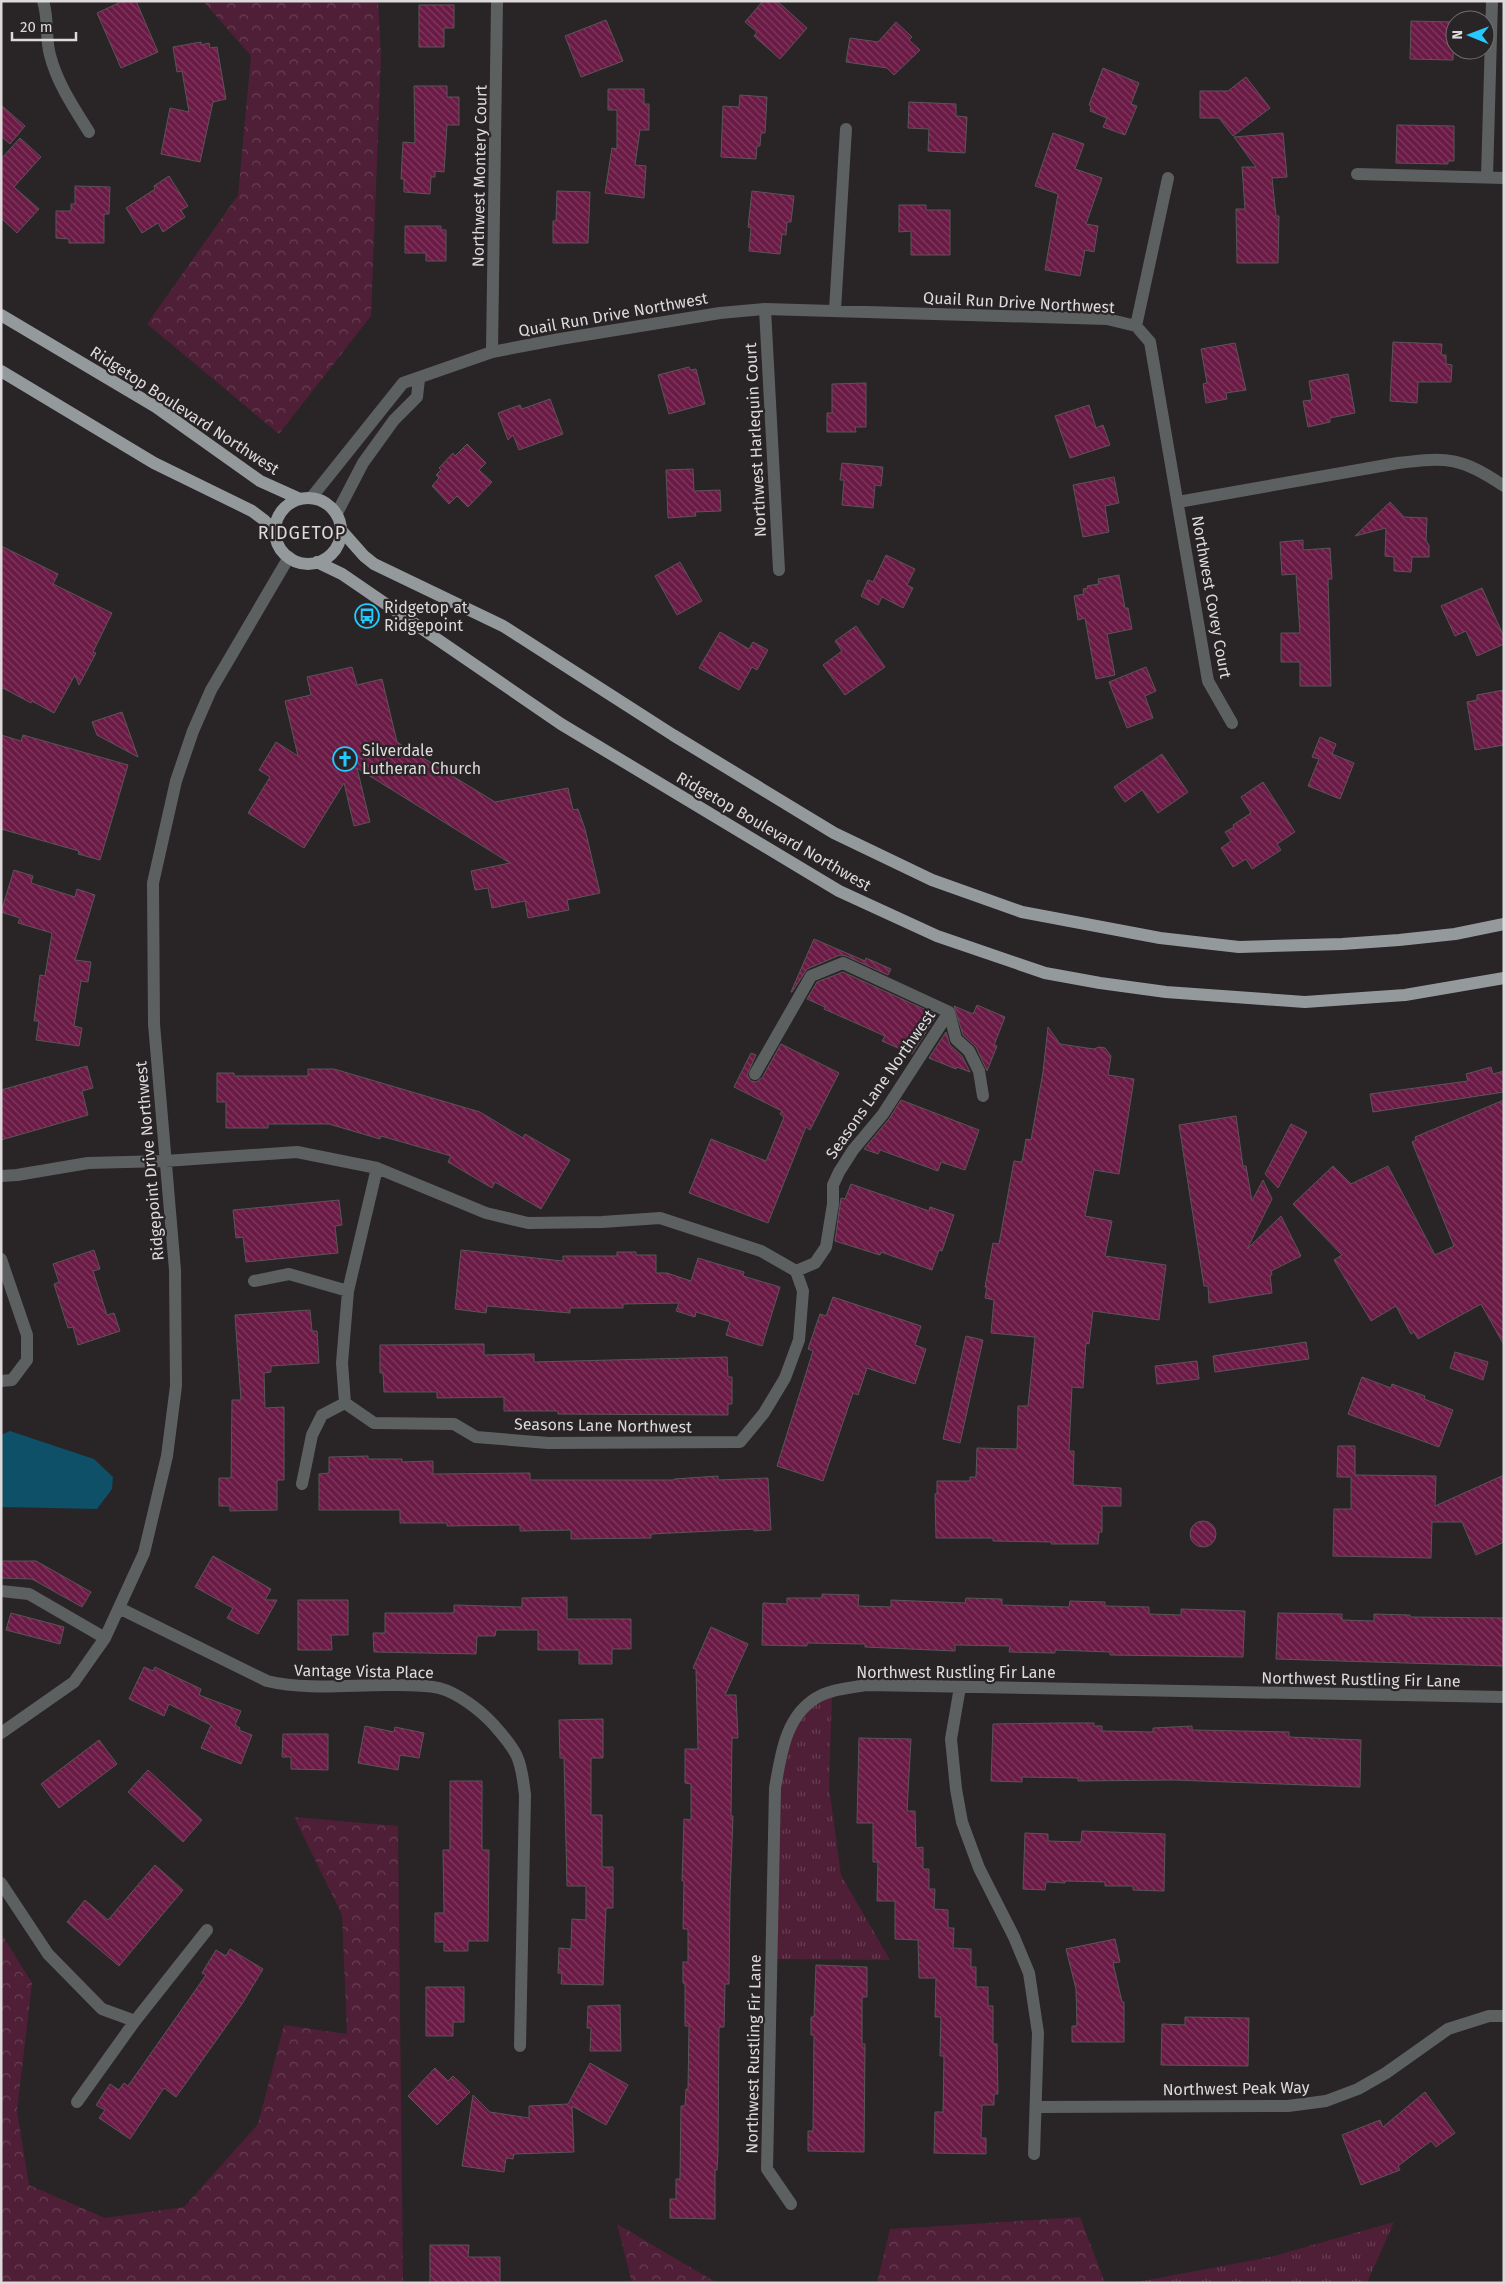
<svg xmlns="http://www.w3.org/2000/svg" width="1505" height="2284" viewBox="0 0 1505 2284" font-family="'Fira Sans',sans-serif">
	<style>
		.forest { fill: url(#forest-crowns) }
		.park { fill: url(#park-tufts) }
		.water { fill: #0e5067 }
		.building { fill: url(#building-back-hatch); stroke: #5a5557 }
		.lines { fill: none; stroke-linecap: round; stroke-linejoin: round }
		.minor { stroke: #5d6061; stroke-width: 12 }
		.major { stroke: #949a9c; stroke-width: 12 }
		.labels { text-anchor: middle; stroke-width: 4.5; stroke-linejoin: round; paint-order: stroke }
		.street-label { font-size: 16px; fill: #dedadc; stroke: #292426 }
		.poi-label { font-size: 16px; fill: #dedadc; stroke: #292426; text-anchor: start }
		.neighbourhood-label { font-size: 18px; letter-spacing: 1px; fill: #dedadc; stroke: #292426 }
	</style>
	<defs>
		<pattern id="forest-crowns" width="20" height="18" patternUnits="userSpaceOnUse" patternTransform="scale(1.25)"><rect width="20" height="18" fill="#4e1f36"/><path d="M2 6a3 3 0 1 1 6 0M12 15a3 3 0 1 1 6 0" fill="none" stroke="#673f52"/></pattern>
		<pattern id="park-tufts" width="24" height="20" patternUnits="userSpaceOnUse" patternTransform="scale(1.25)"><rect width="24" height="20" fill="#4e1f36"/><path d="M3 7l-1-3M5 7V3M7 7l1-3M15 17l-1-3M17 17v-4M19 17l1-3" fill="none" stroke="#673f52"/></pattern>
		<pattern id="building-back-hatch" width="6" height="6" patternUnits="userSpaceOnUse" patternTransform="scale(1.25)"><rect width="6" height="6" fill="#6a1a45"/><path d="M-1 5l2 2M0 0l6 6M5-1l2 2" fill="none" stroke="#7f3b5f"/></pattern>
	</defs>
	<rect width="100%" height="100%" fill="#292426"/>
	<path class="forest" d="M203,1H378L381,56L371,316L279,434L147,324L238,195L251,56Z
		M294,1817L398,1826L403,2283H1V1933L32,1983L17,2111L29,2185L105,2218L184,2207L258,2124L284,2025L347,2034L342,1915Z
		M1080,2217L1105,2283H877L890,2229Z
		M617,2224L717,2283H632Z"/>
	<path class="park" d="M832,1696L829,1787L841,1875L890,1960L771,1959L782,1746L803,1710Z
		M1394,2222L1367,2283H1132L1270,2257Z"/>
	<path class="water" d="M10,1431L94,1459L113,1477L112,1489L97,1509L1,1507V1435Z"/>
	<path class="building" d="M123,1H136L158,52L121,68L97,13Z
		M763,1H777L807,28L780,59L754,36L757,32L745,22Z
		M419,5H454V28H444V47H419Z
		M606,20L623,61L581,77L565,36Z
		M1411,21L1454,22L1453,60L1410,59Z
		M896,22L912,37L909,40L920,50L894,75L887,68L846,62L850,38L878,42Z
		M201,42V45L209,43L210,48L217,47L226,99L213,102L200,162L161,154L170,108L189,112L182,71L177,72L173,47Z
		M1103,68L1139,83L1131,104L1137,106L1125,135L1103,127L1107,118L1090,111L1091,106L1089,105Z
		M1246,77L1270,108L1233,136L1219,118H1200V91H1228Z
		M414,86H447V97H459V125H447L444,172L435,171V177H431L430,194L404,192V179H401L403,142L415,143Z
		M608,89H644V104H649V130H640L635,165L646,166L644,198L605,193L612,148L617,149V110H608Z
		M740,95L767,97L765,133H761L760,146H757L756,159L721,157L723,106L739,107Z
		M909,102L956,104V116L967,117L965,153L928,151L929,129L908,128Z
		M1,105L25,126L10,144L1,136Z
		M1397,125L1454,126V161H1448V164L1396,163Z
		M1053,133L1084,144L1075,169L1102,178L1086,224L1098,226L1094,252L1085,250L1080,276L1045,270L1058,194L1035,186Z
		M1283,133L1287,177L1272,178L1276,216H1279L1278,263H1237L1236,209H1245L1242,167H1256L1234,137Z
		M20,138L41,157L14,187L39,209L17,233L1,218V159Z
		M169,176L188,206L181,210L185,217L163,232L158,223L142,233L126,208L155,189L154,186Z
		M75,186L110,187L109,214H104V243H69V239L56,238V211H71V204H75Z
		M557,191L590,192L588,243H553V221H556Z
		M752,191L794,196L791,222H787L786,235L782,234L780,254L749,251L751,228L748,227Z
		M899,205H926V210H950V255H911V231L899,232Z
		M405,226H441V230H446V261H426V253H405Z
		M1393,342L1442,344L1441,355H1446V364L1452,365L1451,382H1418L1417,403L1390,401Z
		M1235,343L1246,390L1226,393L1227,399L1206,403L1203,384L1207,383L1201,349Z
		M689,367L690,370L696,369L705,404L669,414L658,375Z
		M1348,374L1355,413L1330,418V422L1308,427L1303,401L1312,400L1309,381Z
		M866,383V427H855L856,432H827V413H832V384Z
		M550,399L563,434L519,450L513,435L508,440L498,413L520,405L522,409Z
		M1089,405L1096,428L1103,425L1110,445L1070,458L1055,416Z
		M467,444L486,463L479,470L492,482L468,507L457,496L449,504L432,486L439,478L436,475L441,470L439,468L453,453L455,456Z
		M842,463L883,467L881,486L875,485L873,508L842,505L844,480H840Z
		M693,469L694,491L720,490L721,511L695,512L696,516L668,518L666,470Z
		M1114,477L1119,503L1105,506L1109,532L1083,537L1073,485Z
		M1390,502L1404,517L1427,518L1426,541L1429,545V557H1412L1411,572L1394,571V557L1385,556L1386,528L1355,536Z
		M1303,540V550L1330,548L1332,579H1328L1331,686H1300V662H1281V633H1300L1296,574L1282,575L1280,542Z
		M1,546L58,574L53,584L112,613L93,652L96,653L79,685L75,675L54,713L32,701L31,703L1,687Z
		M886,555L915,569L907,585L913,588L903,608L882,597L878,605L861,596L868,580L873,582Z
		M680,562L702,601L677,615L655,576Z
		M1119,575L1125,608H1128L1132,629L1107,634L1115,675L1096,679L1085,618L1078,620L1074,596L1084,594L1083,589L1088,588L1087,586L1099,584L1098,579Z
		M1482,588L1504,637V644L1477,656L1466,631L1455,636L1441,606Z
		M856,626L885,667L845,695L823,665L842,651L835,641Z
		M720,632L749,649L753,642L768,650L757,670L752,667L739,690L699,668Z
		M352,667L357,685L382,679L397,742L495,802L568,788L573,810L578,809L585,829L600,893L567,900L569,910L528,918L525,901L492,908L488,888L475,890L471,871L510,863L357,768L370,822L354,826L344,783L304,848L248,813L270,777L259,770L276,742L298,756L285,701L311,695L307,677Z
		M1146,667L1156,691L1145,696L1153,718L1127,728L1109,682Z
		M1504,690V745L1475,750L1467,702L1477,700V695Z
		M122,712L138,757L97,735L92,722Z
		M1,735L21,741L23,735L128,765L100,860L78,854L79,851L1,829Z
		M1320,737L1336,744L1332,754L1354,763L1340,799L1308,786L1319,759L1312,757Z
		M1162,754L1188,792L1158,813L1142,790L1125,802L1114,787Z
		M1263,782L1295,832L1277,844L1281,850L1252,869L1246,859L1233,867L1221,848L1231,841L1225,832L1234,827L1233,825L1251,813L1241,797Z
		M14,870L33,876L31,883L75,897L77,889L95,895L75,960L91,962L88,982L81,981L74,1026L82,1028L79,1046L36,1040L39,1021H34L40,975L45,976L52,933L18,923L20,918L1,912Z
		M814,939L865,961L866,958L891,969L888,975L846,956L840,955L807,969L792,992H791Z
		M843,972L937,1015L912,1054L882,1041L885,1036L824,1009L825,1007L807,999L817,982Z
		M977,1005L1005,1017L994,1045L997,1046L987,1071L976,1047L963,1035L954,1006L973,1014Z
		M1048,1027L1060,1044L1094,1049L1099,1047L1105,1048L1111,1056L1108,1075L1134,1079L1119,1174L1094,1170L1085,1216L1112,1221L1105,1256L1166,1265L1159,1320L1093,1311L1089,1344L1086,1343L1083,1388L1072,1387L1069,1451H1074L1073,1485L1121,1488V1506H1102V1532H1099L1098,1544H1051L1052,1542L993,1541V1538H936L935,1494H937V1481H970V1477H976L977,1448L1017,1449L1018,1406H1028L1035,1337L991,1333L994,1300L985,1298L987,1287H985L993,1243L999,1244L1014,1161L1022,1162L1026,1139L1031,1140L1043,1072Z
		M946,1032L950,1045L962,1056L970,1072L957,1067L956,1069L929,1058Z
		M781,1044L839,1073L810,1130L806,1127L768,1223L689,1193L711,1139L766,1161L784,1117L780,1114L782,1111L734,1087L751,1053L756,1055L747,1075L751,1081L756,1082L762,1078Z
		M87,1066L93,1088L82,1091L88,1115L1,1140V1090Z
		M1491,1067L1493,1074L1504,1071V1092L1373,1112L1370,1094L1468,1081L1466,1074Z
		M308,1069H334L480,1112L523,1138L525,1134L570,1160L541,1209L495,1182L492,1188L448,1162L451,1156L381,1136L380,1139L329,1124H268V1128H226V1102H217V1073H234V1076H308Z
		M901,1100L979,1130L965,1170L941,1162L938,1171L880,1150L878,1154L864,1149L889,1119Z
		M1504,1100V1345L1481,1304L1418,1339L1414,1332L1411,1334L1396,1306L1371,1321L1334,1260L1342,1255L1293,1204L1333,1166L1351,1184L1388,1166L1435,1255L1454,1246L1412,1142L1416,1140L1415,1137Z
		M1236,1116L1243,1166H1246L1252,1201L1263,1180L1272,1199L1247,1249L1281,1216L1301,1256L1271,1271L1272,1275H1270L1272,1293L1209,1303L1208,1286H1204L1179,1125Z
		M1291,1124L1307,1132L1278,1188L1265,1174Z
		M851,1184L929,1211L930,1207L954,1215L942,1251L939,1250L932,1270L881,1252L880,1255L835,1241L841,1198L845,1199Z
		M339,1200L342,1225L335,1226L338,1253L246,1262L243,1237L236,1238L233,1210Z
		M94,1250L100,1269L93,1271L107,1315L114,1313L120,1331L78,1345L73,1327L68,1328L54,1284L59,1282L53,1264Z
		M461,1250L563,1261V1256H617V1252H636V1255H656V1273H667L691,1281L698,1258L744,1272L743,1276L780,1287L762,1346L726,1335L730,1322L696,1312L695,1317L676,1311L679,1303L623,1304V1308H570V1313L487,1306L486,1313L455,1309Z
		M833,1297L921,1326L915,1345L926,1349L915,1384L867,1368L858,1395L853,1393L823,1481L777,1466L813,1351L808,1349L820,1314L826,1316Z
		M310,1310L312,1331H317L319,1363L271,1366V1372L264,1373L265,1408L284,1407V1480H277V1510L230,1511V1506H219V1478H231L232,1400H241L235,1315Z
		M966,1336L983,1340L960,1443L943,1439Z
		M1306,1342L1309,1359L1215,1372L1213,1356Z
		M484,1344V1355L534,1354V1362L727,1357L728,1377H732V1404H728V1415L558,1414V1411H504V1397L437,1398V1392H384L383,1373H380V1345Z
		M1455,1352L1488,1362L1483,1380L1450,1368Z
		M1197,1361L1199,1379L1157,1384L1155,1366Z
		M1362,1377L1391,1388L1392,1384L1425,1396L1424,1399L1453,1410L1439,1447L1348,1414Z
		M1338,1446H1355V1475L1436,1476L1435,1506L1504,1475V1542L1476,1555L1462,1522H1432L1431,1558L1333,1556L1334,1509H1351V1477H1337Z
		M368,1456V1459H402V1462L433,1461V1474L530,1473V1480H674V1479L718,1476V1480L768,1478L771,1530L754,1531V1529L651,1534V1538L571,1539V1530L520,1531V1525L447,1526V1523H400V1510H319V1474L329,1473V1457Z
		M1190 1534a13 13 0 1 1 26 0a13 13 0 1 1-26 0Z
		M213,1556L271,1589L265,1600H277L258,1634L227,1618L233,1608L195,1587Z
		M1,1561H36L91,1592L82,1607L32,1579L1,1578Z
		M822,1594L859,1595L858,1606L891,1607V1600L965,1603L966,1598L1002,1599V1605L1069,1607L1070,1601L1105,1602V1606L1149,1607V1614L1181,1615V1609L1245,1611L1243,1657L1110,1655V1652L1055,1650V1653L1009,1652L1010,1646L955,1645V1651L865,1647V1644L807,1643V1646L762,1645L763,1603L787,1604V1598H822Z
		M567,1597V1619H631V1649H612V1664H579V1650H538V1630H496L495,1636H477L476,1654L374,1652L373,1633H385V1613H454V1605L522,1607V1598Z
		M298,1600H348V1635H331L332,1650H298Z
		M11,1613L64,1627L60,1644L6,1630Z
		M1278,1613L1342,1614V1620L1374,1621V1614L1410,1615V1617L1504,1618V1666L1276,1659Z
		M711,1627L748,1644L725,1695H736L738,1738H732L731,1816H733L730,1894L729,1984H725L724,2027H719L718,2152L717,2170H715V2219L670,2218V2199H676V2179H680L681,2106H685L686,2089H688L689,2026H685V1983H683V1962H688V1929H683L684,1881H682L684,1819L691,1820V1784L685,1783V1749H698L696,1669L693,1668Z
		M144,1667L153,1671L155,1667L201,1689L199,1695L241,1711L235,1725L240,1728L239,1730L252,1735L241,1764L201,1748L211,1725L169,1704L164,1716L129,1699Z
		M603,1719V1758H591V1815H602V1867H613V1908H606L603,1985L561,1984L562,1973H558L559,1948L571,1949L572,1919L586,1920V1886H567L564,1758H560L559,1720Z
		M1058,1723H1094V1726H1102V1731L1153,1732V1728L1192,1726V1730L1289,1732V1737L1361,1740L1360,1787L1174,1780L1078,1781V1778L1022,1777V1782L991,1781L993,1724Z
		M365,1726L394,1732L395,1727L424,1733L419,1758L400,1755L398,1770L358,1763Z
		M283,1734H328V1770L291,1769V1757H282Z
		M859,1738L911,1739L907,1811H915L916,1848L923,1847V1869H929V1889H935L934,1909L948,1910V1928H954L953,1948L971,1949V1967H976V1987H988V2006H993V2044H997L998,2094H994V2105H982L981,2138H986V2154L934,2153L935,2112H943L944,2056H940L941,2017H935L936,1978H919L918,1940L895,1939V1901H877L878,1862H873V1823H857Z
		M99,1740L117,1764L59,1808L41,1784Z
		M148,1770L202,1820L183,1842L128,1792Z
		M450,1781H482V1850H489L488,1941H468V1951H444V1942H435V1913H444L443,1850H450Z
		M1082,1831L1165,1834L1164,1891L1133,1890V1886H1105V1882L1065,1881V1883L1046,1882L1045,1890L1023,1889L1025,1833L1048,1834V1841L1081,1842Z
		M155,1865L183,1890L119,1966L67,1922L85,1900L108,1920Z
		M1115,1939L1120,1962L1113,1963L1122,2002H1124V2042H1072V2026H1077L1076,1989L1066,1949Z
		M230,1949L263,1969L242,2004L176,2097L164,2088L130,2139L99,2118L105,2110L96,2105L110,2084L119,2090L124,2083L128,2086L206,1975L202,1973L216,1950L226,1956Z
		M816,1965L867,1967V1997H862V2044H865L864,2152L808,2151V2131H813L814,2035H811V2017H814Z
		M426,1987H464V2022H453V2036H426Z
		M620,2005L621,2051H590L591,2028H587L588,2006Z
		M1185,2017L1249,2018L1248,2066L1161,2065L1162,2024L1185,2025Z
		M590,2063L628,2085L606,2125L572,2106L574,2152L514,2154L513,2159L506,2158L504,2172L462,2166L473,2095L490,2112L529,2118V2106L568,2104Z
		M435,2068L448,2081L453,2076L470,2092L437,2125L408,2096Z
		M1425,2092L1455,2133L1436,2147L1431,2141L1398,2166L1400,2170L1361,2185L1342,2135L1380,2120L1383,2127Z
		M430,2245H469L468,2257H500V2283H430Z"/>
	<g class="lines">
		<path class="minor" d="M43,1C49,19 45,38 50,55C57,83 74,108 89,132
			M1357,174L1504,178
			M1487,177L1492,1
			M765,309L779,570
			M835,310L846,129
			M1136,326L1168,178
			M492,352L497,1
			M311,498L403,383L492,352L560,339L720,313L765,309L1107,319L1136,326L1150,342L1208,681L1232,723
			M1178,502L1398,463C1448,457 1461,457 1504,486
			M337,513L363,463L394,420L417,397L419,379
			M755,1074L811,976L843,963L949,1012L956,1039L969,1051L979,1071L983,1096
			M377,1168L348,1291L342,1363L345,1403L374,1423L454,1424L476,1437L548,1443L740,1442L764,1413L785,1378L799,1340L803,1291L796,1271
			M1,1176L17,1175L88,1163L165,1161L297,1152L377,1168L486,1213L528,1223L602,1222L660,1218L761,1251L796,1271
			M1,1259L27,1335V1360L12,1380L1,1381
			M796,1271L815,1263L826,1247L833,1204V1185L839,1172L853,1150L883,1114L949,1012
			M254,1281L289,1274L348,1291
			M302,1484L312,1435L322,1415L345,1403
			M1,1591L29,1594L105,1638
			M119,1608L267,1681C309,1691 354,1684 397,1685C410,1685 425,1685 439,1688C458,1693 480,1710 493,1724C518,1752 521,1758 525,1795L520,2046
			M960,1687L951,1739L956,1789L962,1822L979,1868L1014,1937L1029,1973L1038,2033L1034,2154
			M1,1733L74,1682L105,1638L144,1553L167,1456L176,1386L175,1270L154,1024L153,883L176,781L193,731L211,690L289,557
			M1,1883L48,1954L102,2009L135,2021L207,1930
			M77,2102L135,2021
			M1037,2107L1288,2106L1326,2101L1358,2089L1386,2073L1448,2029L1489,2016H1504
			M791,2204L767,2169L775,1788C781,1755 785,1717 816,1698C831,1689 850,1688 866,1685L1504,1697"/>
		<path class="major" d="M1,315L156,407L260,481L300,499
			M1,371L154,463L252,511L264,520L276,532
			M275 531a33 33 0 1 1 66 0a33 33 0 1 1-66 0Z
			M341,530L364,556L374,564L503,626L673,735L834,833L932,880L1022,912L1160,938L1239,947L1342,944L1399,940L1455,934L1504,924
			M317,562L342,574L561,724L839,891L937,936L1045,973L1100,983L1166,992L1305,1002L1405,995L1504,978"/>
	</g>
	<defs>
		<g id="bus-ring" transform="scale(1.25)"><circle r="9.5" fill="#292426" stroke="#26c9fe" stroke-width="1.5"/><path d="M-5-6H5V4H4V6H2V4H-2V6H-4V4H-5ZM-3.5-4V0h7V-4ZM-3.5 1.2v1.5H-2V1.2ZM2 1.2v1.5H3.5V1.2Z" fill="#26c9fe"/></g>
		<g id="church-ring" transform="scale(1.25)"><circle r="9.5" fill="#292426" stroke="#26c9fe" stroke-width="1.5"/><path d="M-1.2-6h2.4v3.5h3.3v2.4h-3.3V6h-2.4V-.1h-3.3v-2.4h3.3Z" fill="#26c9fe"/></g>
	</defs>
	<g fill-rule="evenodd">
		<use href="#bus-ring" x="367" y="616"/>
		<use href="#church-ring" x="345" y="759"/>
	</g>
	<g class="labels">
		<g class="street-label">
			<text transform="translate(479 176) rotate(-89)" y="6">Northwest Montery Court</text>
			<text transform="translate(1019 302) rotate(3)" y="6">Quail Run Drive Northwest</text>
			<text transform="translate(613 314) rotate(-10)" y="6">Quail Run Drive Northwest</text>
			<text transform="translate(185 410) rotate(33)" y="6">Ridgetop Boulevard Northwest</text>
			<text transform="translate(755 440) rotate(-93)" y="6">Northwest Harlequin Court</text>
			<text transform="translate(1212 597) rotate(80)" y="6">Northwest Covey Court</text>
			<text transform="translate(774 831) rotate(30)" y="6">Ridgetop Boulevard Northwest</text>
			<text transform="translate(880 1084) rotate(-55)" y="6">Seasons Lane Northwest</text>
			<text transform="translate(149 1161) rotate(-95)" y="6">Ridgepoint Drive Northwest</text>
			<text transform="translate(603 1425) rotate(1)" y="6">Seasons Lane Northwest</text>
			<text transform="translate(364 1671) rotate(1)" y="6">Vantage Vista Place</text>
			<text x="956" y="1678">Northwest Rustling Fir Lane</text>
			<text transform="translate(1361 1679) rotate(1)" y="6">Northwest Rustling Fir Lane</text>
			<text transform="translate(753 2054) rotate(-89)" y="6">Northwest Rustling Fir Lane</text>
			<text transform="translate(1236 2088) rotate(-1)" y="6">Northwest Peak Way</text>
		</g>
		<g class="poi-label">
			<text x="384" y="613">Ridgetop at<tspan x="384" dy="18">Ridgepoint</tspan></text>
			<text x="362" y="756">Silverdale<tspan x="362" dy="18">Lutheran Church</tspan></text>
		</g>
		<g class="neighbourhood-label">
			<text x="302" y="539">RIDGETOP</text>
		</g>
	</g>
	<rect width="1505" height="2284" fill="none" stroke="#dedadc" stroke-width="5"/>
	<g transform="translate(1470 35) rotate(271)"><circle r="24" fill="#292426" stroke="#716d6f"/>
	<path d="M0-4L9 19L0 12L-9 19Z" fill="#26c9fe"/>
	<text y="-8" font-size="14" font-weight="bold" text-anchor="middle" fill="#dedadc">N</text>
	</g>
	<path d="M12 32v8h64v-8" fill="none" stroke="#dedadc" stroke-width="2.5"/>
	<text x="20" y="32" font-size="15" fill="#dedadc" stroke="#292426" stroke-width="4" paint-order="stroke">20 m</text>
</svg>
